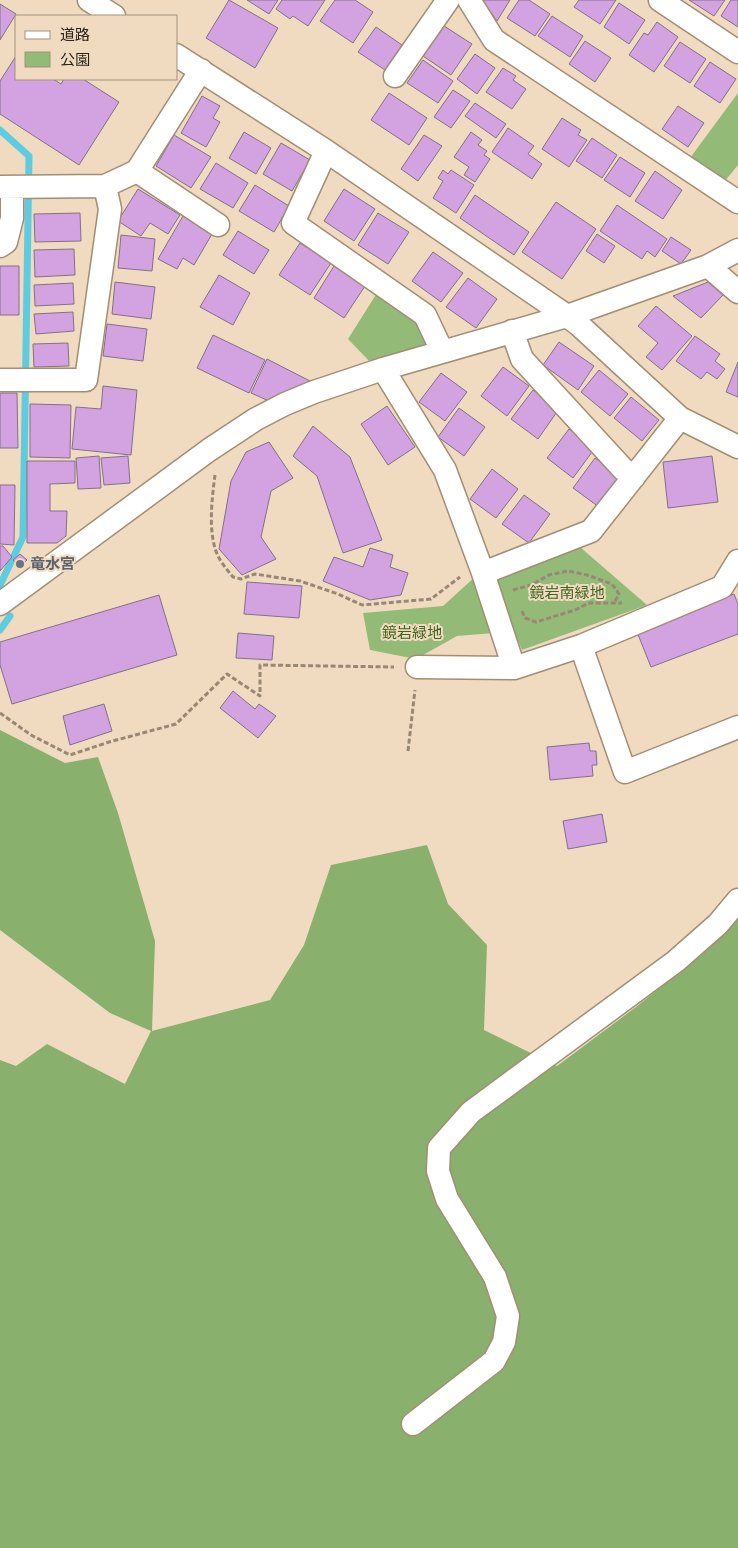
<svg xmlns="http://www.w3.org/2000/svg" width="738" height="1548" viewBox="0 0 738 1548" font-family="Helvetica,'Noto Sans JP',sans-serif">
	<style>
		.green { fill: #93bb77 }
		.forest { fill: #89b06c }
		.lines { fill: none; stroke-linecap: round; stroke-linejoin: round }
		.stream { stroke: #5eccde; stroke-width: 7 }
		.building { fill: #d3a2e1; stroke: #827088 }
		.minor-casing { stroke: #a18e74; stroke-width: 25 }
		.path { stroke: #978774; stroke-width: 3; stroke-dasharray: 5 2.5; stroke-linecap: butt }
		.minor { stroke: #fff; stroke-width: 22 }
		.worship-dot { fill: #6b7280; stroke: #f0dbc0; stroke-width: 2 }
		.labels { text-anchor: middle; stroke-width: 4; stroke-linejoin: round; paint-order: stroke }
		.worship-label { font-size: 15px; font-weight: bold; fill: #5b616d; stroke: #f0dbc0; text-anchor: start }
		.park-label { font-size: 15px; fill: #3f631e; stroke: #f0dbc0 }
	</style>
	<rect width="100%" height="100%" fill="#f0dbc0"/>
	<path class="green" d="M738,93V165L724,182L690,158Z
		M377,293L414,316L428,347L372,364L348,339Z
		M580,547L647,605L522,650L501,599L496,581Z
		M476,576L494,633L457,636L416,659L370,650L363,613L443,606Z"/>
	<path class="forest" d="M0,730L65,763L98,757L118,813L155,941L152,1031L270,1000L304,945L331,865L427,845L448,904L487,945L484,1030L557,1066L636,1007L701,955L738,914V1548H0V1060L16,1066L47,1044L125,1084L151,1031L110,1013L0,930Z"/>
	<g class="lines">
		<path class="stream" d="M0,130L29,156L23,537L0,585
			M0,630L10,616"/>
	</g>
	<path class="building" d="M229,0L278,28L255,68L206,38Z
		M247,0H278L269,14Z
		M282,0H325L308,26L293,16L290,19L276,9Z
		M335,0H355L373,12L353,43L320,21Z
		M482,0H510L497,21Z
		M519,0H529L550,14L535,36L507,18Z
		M579,0H616L600,24L574,7Z
		M689,0H725L714,16Z
		M731,0H738V27L721,16Z
		M619,3L645,20L629,44L604,27Z
		M0,4L16,14L0,40Z
		M552,16L583,36L570,57L538,36Z
		M657,22L678,37L654,72L629,55L644,33L648,35Z
		M441,24L472,44L451,75L420,54Z
		M376,27L402,45L385,70L358,52Z
		M585,41L611,58L595,82L569,64Z
		M680,42L706,59L690,83L664,66Z
		M475,54L495,68L477,94L457,79Z
		M16,56V79H53L61,84L64,79H83L119,102L79,165L0,114V81Z
		M423,60L453,81L438,103L407,83Z
		M710,62L736,79L720,103L694,86Z
		M503,68L516,76L513,80L526,89L512,109L486,92Z
		M453,90L470,101L451,128L434,117Z
		M389,93L427,118L409,145L371,120Z
		M202,96L220,106L213,118L220,122L206,147L181,133Z
		M475,103L506,124L496,138L465,116Z
		M678,106L704,123L688,147L662,129Z
		M562,118L581,130L578,135L587,140L569,167L542,149Z
		M508,128L534,146L528,154L542,164L532,179L492,152Z
		M244,132L271,148L256,174L229,158Z
		M471,132L482,140L478,145L487,151L484,155L490,159L475,182L464,175L469,167L454,157Z
		M174,135L211,157L191,188L156,166Z
		M424,135L442,146L418,181L401,169Z
		M592,138L617,155L602,178L576,161Z
		M281,143L310,160L292,191L263,174Z
		M620,157L645,173L630,197L604,180Z
		M216,163L248,183L233,208L200,189Z
		M443,170L448,174L451,170L474,185L456,213L433,198L443,181L438,178Z
		M655,171L682,190L663,219L635,201Z
		M255,185L289,206L274,232L239,211Z
		M138,189L180,215L168,234L150,223L141,236L118,221Z
		M344,189L375,209L354,241L324,221Z
		M475,195L529,232L514,255L460,218Z
		M556,202L596,229L562,279L522,252Z
		M617,205L667,239L655,257L647,251L642,259L600,231Z
		M80,213L81,241L35,242L34,214Z
		M378,213L409,232L388,264L358,245Z
		M183,216L212,234L194,265L183,258L177,269L158,259Z
		M238,231L269,250L254,274L223,255Z
		M597,234L615,246L604,263L586,251Z
		M121,235L155,239L152,271L118,268Z
		M671,237L691,250L681,264L662,251Z
		M300,243L331,263L310,295L279,275Z
		M74,249L75,275L35,277L34,250Z
		M433,252L463,273L441,302L412,281Z
		M0,266H19V315H0Z
		M334,266L365,286L344,318L314,298Z
		M219,275L250,293L233,325L200,307Z
		M468,278L497,299L476,328L446,307Z
		M115,282L155,287L151,319L112,314Z
		M708,282L723,295L701,318L673,296Z
		M73,283L74,304L35,306L34,285Z
		M656,306L692,336L662,370L646,357L658,343L638,326Z
		M73,312L74,331L36,334L34,314Z
		M107,324L147,329L143,361L103,356Z
		M213,335L265,360L249,393L197,368Z
		M695,336L720,354L715,361L725,369L717,379L707,372L701,379L676,361Z
		M559,342L594,366L578,390L543,365Z
		M68,343L69,366L34,367L33,344Z
		M267,359L310,381L269,401L251,393Z
		M738,362V397L726,392Z
		M503,367L529,386L507,416L481,396Z
		M599,370L628,394L610,416L581,392Z
		M441,373L467,392L445,421L419,402Z
		M103,386L137,390L131,455L72,449L76,407L101,409Z
		M533,390L559,409L538,439L511,419Z
		M0,393H17L18,448H0Z
		M631,397L659,420L642,441L614,418Z
		M30,404L71,405L70,458L30,457Z
		M387,406L415,447L388,465L361,424Z
		M459,408L485,427L464,456L438,437Z
		M313,426L350,457L382,540L343,553L317,476L293,456Z
		M569,429L595,448L573,478L547,458Z
		M269,442L293,478L271,491L261,537L276,559L242,575L219,549L231,481L246,452Z
		M99,456L101,488L78,489L76,458Z
		M128,456L130,483L104,485L101,458Z
		M712,456L718,502L668,508L663,462Z
		M595,458L621,477L599,507L573,488Z
		M27,461H75V483L50,484V511H67L66,536L57,543H27Z
		M492,469L518,489L496,518L470,499Z
		M0,485H15L14,545L0,544Z
		M524,495L550,514L529,543L502,524Z
		M0,546H3L12,557L0,571Z
		M370,548L393,555L390,567L408,573L401,595L370,600L323,581L334,557L363,567Z
		M20,554L27,560L20,567L13,560Z
		M247,582L302,586L299,618L244,614Z
		M734,594L738,604V634L651,667L637,632Z
		M159,595L177,655L12,704L0,665V642Z
		M238,633L274,636L272,660L236,658Z
		M233,691L255,709L259,704L276,716L258,738L220,708Z
		M104,704L112,731L70,745L63,716Z
		M589,743L590,751H596L597,765H592L593,776L550,780L547,747Z
		M602,814L607,842L568,849L563,821Z"/>
	<g class="lines">
		<g class="minor-casing">
			<path id="minor" d="M89,0L114,16
				M469,0L494,40L738,202
				M660,0L738,52
				M176,55L326,151L567,316L578,324L680,418L738,447
				M395,76L448,0
				M326,151L293,223L425,315L442,351
				M137,171L218,225
				M0,187L105,186L137,171L201,70
				M0,246L6,242L12,218V187
				M708,266L738,292
				M512,331L522,359L623,469L634,477
				M383,369L445,470L483,573L514,668L581,646L722,587L738,561
				M0,380H86L110,209L105,186
				M483,573L591,531L680,418
				M0,604L209,450L256,419L285,404L314,392L383,369L567,316L708,266L738,250
				M581,646L625,772L738,727
				M417,667L514,668
				M413,1424L494,1361L504,1342L508,1316L495,1277L447,1199L438,1171L439,1148L471,1112L676,961L718,924L738,900"/>
		</g>
		<path class="path" d="M215,475C212,498 207,536 219,558C223,565 228,571 233,577L241,579L255,574L300,581L338,594L362,605L431,599L460,577
			M513,590L531,585L549,575L568,571L587,575L612,584L619,594L614,603
			M522,611L525,618L536,622L575,610L589,603H622
			M0,713L31,735L70,755L109,742L176,724L227,674L260,696V665L394,667
			M408,751L415,690"/>
		<use href="#minor" class="minor"/>
	</g>
	<circle class="worship-dot" cx="20" cy="564" r="5"/>
	<g class="labels">
		<g class="worship-label">
			<text x="30" y="569">竜水宮</text>
		</g>
		<g class="park-label">
			<text x="567" y="598">鏡岩南緑地</text>
			<text x="412" y="638">鏡岩緑地</text>
		</g>
	</g>
	<rect x="15" y="15" width="162" height="65" fill="#f0dbc0" stroke="#a1917d"/>
	<rect x="25" y="31" width="25" height="8" fill="#ffffff" stroke="#a1917d"/>
	<text x="60" y="40" font-size="15" fill="#2b2319">道路</text>
	<rect x="25" y="52" width="25" height="15" fill="#93bb77" stroke="#a1917d"/>
	<text x="60" y="65" font-size="15" fill="#2b2319">公園</text>
</svg>
